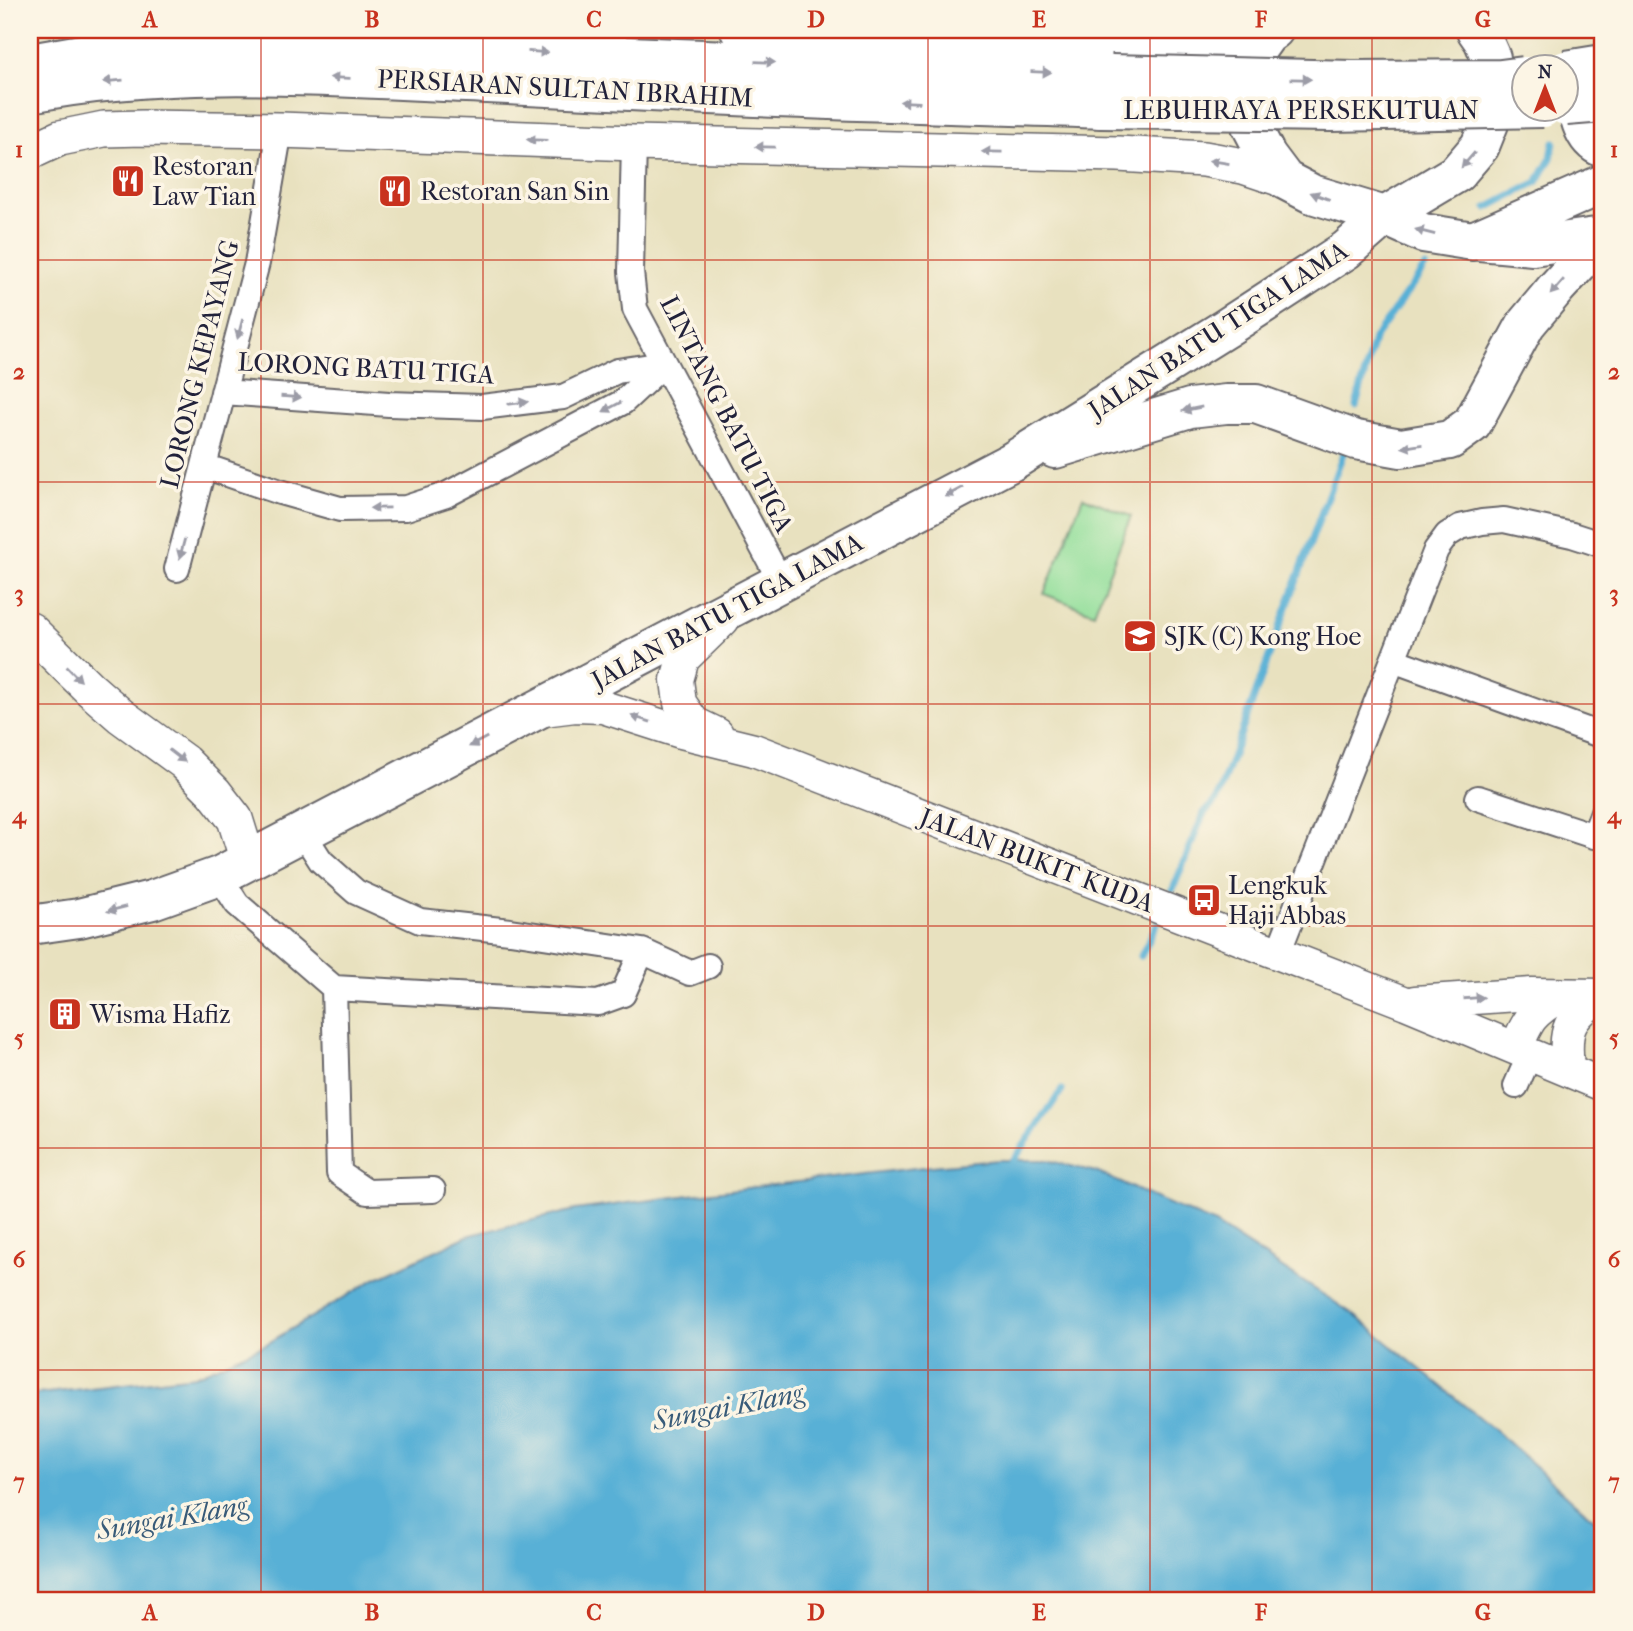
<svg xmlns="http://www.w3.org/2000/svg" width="1633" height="1631" viewBox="0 0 1633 1631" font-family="'IM FELL French Canon',serif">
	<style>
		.green { fill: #94df9c; stroke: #5b806c; stroke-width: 2 }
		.water { fill: #59b0d6; stroke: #3e6988; stroke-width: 2 }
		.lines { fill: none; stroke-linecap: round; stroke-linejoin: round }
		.stream { stroke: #59b0d6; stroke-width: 7 }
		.minor-casing { stroke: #676569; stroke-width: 28 }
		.tertiary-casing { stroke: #676569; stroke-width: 35 }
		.secondary-casing { stroke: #676569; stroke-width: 38 }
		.trunk-casing { stroke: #676569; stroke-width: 42 }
		.minor { stroke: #fff; stroke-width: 24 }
		.tertiary { stroke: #fff; stroke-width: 32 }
		.secondary { stroke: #fff; stroke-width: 35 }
		.trunk { stroke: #fff; stroke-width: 38 }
		.trunk-bridge-casing { stroke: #676569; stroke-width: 42; stroke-linecap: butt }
		.trunk-bridge { stroke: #fff; stroke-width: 38 }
		.oneway { fill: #9c9ca7 }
		.grid { fill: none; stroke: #c8321e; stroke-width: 2; stroke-opacity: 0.55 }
		.labels { text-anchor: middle; stroke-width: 7; stroke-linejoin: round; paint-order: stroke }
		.street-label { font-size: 26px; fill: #22223b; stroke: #fcf5e5 }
		.poi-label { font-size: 26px; fill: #22223b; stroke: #fcf5e5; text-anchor: start }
		.water-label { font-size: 28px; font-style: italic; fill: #385b79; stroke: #fcf5e5 }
		.neatline { fill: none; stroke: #c8321e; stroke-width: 2.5 }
		.grid-label { font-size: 23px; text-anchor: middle; font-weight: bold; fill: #c8321e }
	</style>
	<rect width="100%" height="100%" fill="#fcf5e5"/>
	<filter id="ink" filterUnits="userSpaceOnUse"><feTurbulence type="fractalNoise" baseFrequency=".0143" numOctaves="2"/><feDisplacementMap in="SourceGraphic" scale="14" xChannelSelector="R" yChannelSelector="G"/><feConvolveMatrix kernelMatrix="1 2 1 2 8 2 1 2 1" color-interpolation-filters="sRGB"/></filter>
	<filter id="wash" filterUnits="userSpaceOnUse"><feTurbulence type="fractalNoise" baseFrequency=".00686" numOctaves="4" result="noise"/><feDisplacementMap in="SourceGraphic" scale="28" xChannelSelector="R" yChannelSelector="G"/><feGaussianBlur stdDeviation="1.57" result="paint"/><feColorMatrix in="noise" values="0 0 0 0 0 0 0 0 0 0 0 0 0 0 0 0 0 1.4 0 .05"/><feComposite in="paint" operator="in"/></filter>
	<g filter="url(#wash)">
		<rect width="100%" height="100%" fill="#e8e1bf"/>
		<path class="green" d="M1083,497L1131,516L1094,613L1044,594Z"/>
		<path class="water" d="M999,1160H1046L1096,1172L1215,1224L1353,1314L1493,1429L1603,1527V1601H1043L948,1591H870L797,1601H30V1395L195,1376L268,1343L375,1279L467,1236L575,1210L713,1192L932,1166Z"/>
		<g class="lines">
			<path class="stream" d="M1487,208L1537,182L1551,158L1554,142
				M1356,406L1374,339L1425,267
				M1173,889L1204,813L1217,799L1344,451
				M1141,956L1157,924
				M1009,1167L1062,1090"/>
		</g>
	</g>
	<g filter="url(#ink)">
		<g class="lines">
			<g class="minor-casing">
				<path id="minor" d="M634,143L631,272L635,309L781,582
					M223,392L389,404L482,407L563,397L617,371L664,364
					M204,466L280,492L340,509L406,508L446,495L623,402L664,364
					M177,569L257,263L280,130
					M1393,660L1603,736
					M1478,798L1594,836L1603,812
					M303,833L321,861L356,892L420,921L510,931L642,951L690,973L708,966
					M219,876L237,904L334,988L598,1003L623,994L642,951
					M1278,953L1436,550L1447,535L1460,527L1482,522L1504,520L1572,535L1603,545
					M334,988L339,1173L367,1192L433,1190
					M1516,1086L1530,1054"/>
			</g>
			<g class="tertiary-casing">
				<path id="tertiary" d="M543,710L575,706L603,707L681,732L754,750L1406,1003L1603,1085
					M717,734L694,723L680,703L677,680L683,659L723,620
					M1415,1002L1532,994L1603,995
					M1516,1048C1529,1018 1531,1014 1559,996
					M1568,1069C1564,1029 1567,1019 1601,995"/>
			</g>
			<g class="secondary-casing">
				<path id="secondary" d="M738,30L989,46L1209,48L1267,35
					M30,152L60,138L104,129L143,128L280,130L634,143L1118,154L1204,159L1243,166L1285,180
					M30,630L90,689L121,716L184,762L214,792L235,819L248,861"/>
			</g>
			<g class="trunk-casing">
				<path id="trunk" d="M1274,30L1267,35L1252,56L1244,80L1246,116L1267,156L1285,180L1312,194L1385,216L1423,233L1473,241L1603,184
					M30,63L110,49L176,44L466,49L677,58L1111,74
					M1586,75C1583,80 1580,85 1579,90C1575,110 1582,140 1603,148
					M30,93C179,64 336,78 487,84C555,87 623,91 691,94C828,101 964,104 1101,109
					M1480,241L1533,246L1603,236
					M1055,449L1190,408L1226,404H1256L1356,440L1401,448L1450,440L1472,424L1526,324L1557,287L1603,237
					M30,925L79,918L152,900L219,876L1011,462L1226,328L1346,250L1385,216L1457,173L1480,146L1490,121L1496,98L1491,58L1483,40L1476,30"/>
			</g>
			<use href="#minor" class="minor"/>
			<use href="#tertiary" class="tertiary"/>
			<use href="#secondary" class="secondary"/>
			<use href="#trunk" class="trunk"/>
			<g class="trunk-bridge-casing">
				<path id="trunk-bridge" d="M1566,70L1603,64
					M1111,74L1353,80L1501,79L1524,76
					M1566,106L1603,103
					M1101,109L1330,112L1543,108"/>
			</g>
			<use href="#trunk-bridge" class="trunk-bridge"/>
		</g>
		<defs><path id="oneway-solid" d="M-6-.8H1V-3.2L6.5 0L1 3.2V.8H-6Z" transform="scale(1.75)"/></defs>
		<g class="oneway">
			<use href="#oneway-solid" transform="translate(538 52) rotate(3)"/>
			<use href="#oneway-solid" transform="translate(765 62) rotate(2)"/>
			<use href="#oneway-solid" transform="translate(1041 72) rotate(2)"/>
			<use href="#oneway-solid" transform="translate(340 78) rotate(-178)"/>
			<use href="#oneway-solid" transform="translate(1301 79) rotate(1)"/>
			<use href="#oneway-solid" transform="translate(113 81) rotate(175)"/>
			<use href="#oneway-solid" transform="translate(910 102) rotate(-178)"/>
			<use href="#oneway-solid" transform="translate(537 140) rotate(-178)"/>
			<use href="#oneway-solid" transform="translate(765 147) rotate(-179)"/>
			<use href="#oneway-solid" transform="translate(992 152) rotate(-179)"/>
			<use href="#oneway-solid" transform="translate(1468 160) rotate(131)"/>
			<use href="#oneway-solid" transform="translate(1219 162) rotate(-171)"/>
			<use href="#oneway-solid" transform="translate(1320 196) rotate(-160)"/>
			<use href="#oneway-solid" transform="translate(1425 232) rotate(-165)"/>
			<use href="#oneway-solid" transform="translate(1557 287) rotate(131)"/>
			<use href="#oneway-solid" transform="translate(240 329) rotate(105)"/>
			<use href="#oneway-solid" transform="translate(291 397) rotate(4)"/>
			<use href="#oneway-solid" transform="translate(518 403) rotate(-7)"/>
			<use href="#oneway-solid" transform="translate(612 407) rotate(152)"/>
			<use href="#oneway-solid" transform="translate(1192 409) rotate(169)"/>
			<use href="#oneway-solid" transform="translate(1412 446) rotate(171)"/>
			<use href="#oneway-solid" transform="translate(954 492) rotate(152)"/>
			<use href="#oneway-solid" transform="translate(380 508) rotate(179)"/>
			<use href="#oneway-solid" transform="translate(182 549) rotate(105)"/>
			<use href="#oneway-solid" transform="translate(74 674) rotate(45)"/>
			<use href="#oneway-solid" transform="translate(641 719) rotate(-162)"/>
			<use href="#oneway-solid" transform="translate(478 742) rotate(152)"/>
			<use href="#oneway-solid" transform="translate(177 756) rotate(37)"/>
			<use href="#oneway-solid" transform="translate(117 909) rotate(166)"/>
			<use href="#oneway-solid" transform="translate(1474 998) rotate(-4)"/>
		</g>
	</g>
	<path class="grid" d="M261,30V1601M483,30V1601M705,30V1601M928,30V1601M1150,30V1601M1372,30V1601M30,260H1603M30,482H1603M30,704H1603M30,926H1603M30,1148H1603M30,1370H1603"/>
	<defs>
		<g id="restaurant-square" transform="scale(1.75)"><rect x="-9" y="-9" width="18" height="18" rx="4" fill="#c8321e" stroke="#fcf5e5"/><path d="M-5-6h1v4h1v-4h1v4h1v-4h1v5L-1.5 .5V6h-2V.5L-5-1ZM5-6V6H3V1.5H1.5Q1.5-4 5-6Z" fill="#fff"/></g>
		<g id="school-square" transform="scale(1.75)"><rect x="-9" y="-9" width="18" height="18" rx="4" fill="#c8321e" stroke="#fcf5e5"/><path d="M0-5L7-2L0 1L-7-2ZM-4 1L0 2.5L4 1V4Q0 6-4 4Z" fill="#fff"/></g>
		<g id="bus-square" transform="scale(1.75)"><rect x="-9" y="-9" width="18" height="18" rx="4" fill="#c8321e" stroke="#fcf5e5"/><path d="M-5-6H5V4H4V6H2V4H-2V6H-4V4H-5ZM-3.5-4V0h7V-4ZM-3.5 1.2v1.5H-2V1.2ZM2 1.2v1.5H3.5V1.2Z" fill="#fff"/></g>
		<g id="building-square" transform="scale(1.75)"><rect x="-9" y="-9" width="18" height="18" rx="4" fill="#c8321e" stroke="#fcf5e5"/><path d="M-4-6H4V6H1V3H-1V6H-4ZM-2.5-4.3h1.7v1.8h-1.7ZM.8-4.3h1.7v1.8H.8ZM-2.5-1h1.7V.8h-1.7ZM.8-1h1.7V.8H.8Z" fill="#fff"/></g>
	</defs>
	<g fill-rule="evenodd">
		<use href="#restaurant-square" x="128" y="181"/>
		<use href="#restaurant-square" x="395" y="191"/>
		<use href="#school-square" x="1140" y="636"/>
		<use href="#bus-square" x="1204" y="900"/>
		<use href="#building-square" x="65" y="1014"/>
	</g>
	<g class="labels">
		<g class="street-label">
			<text transform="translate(565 88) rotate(3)" y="9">PERSIARAN SULTAN IBRAHIM</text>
			<text x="1301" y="119">LEBUHRAYA PERSEKUTUAN</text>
			<text transform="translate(1218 330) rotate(-33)" y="9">JALAN BATU TIGA LAMA</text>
			<text transform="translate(199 364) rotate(-76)" y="9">LORONG KEPAYANG</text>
			<text transform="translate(366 368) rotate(3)" y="9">LORONG BATU TIGA</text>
			<text transform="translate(727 414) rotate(63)" y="9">LINTANG BATU TIGA</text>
			<text transform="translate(727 611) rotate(-28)" y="9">JALAN BATU TIGA LAMA</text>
			<text transform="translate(1037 860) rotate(21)" y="9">JALAN BUKIT KUDA</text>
		</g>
		<g class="poi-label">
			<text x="152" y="175">Restoran<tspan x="152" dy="30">Law Tian</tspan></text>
			<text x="420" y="200">Restoran San Sin</text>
			<text x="1164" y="645">SJK (C) Kong Hoe</text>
			<text x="1228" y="894">Lengkuk<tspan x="1228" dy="30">Haji Abbas</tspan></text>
			<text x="90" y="1023">Wisma Hafiz</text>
		</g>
		<g class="water-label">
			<text transform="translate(728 1406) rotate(-11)" y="10">Sungai Klang</text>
			<text transform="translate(172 1517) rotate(-10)" y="10">Sungai Klang</text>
		</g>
	</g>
	<rect width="1633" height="1631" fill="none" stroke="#fcf5e5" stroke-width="77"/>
	<g transform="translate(1545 88)"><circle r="33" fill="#fcf5e5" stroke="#a5a1a1" stroke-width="2"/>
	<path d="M0-5L12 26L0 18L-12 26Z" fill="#c8321e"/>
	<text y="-10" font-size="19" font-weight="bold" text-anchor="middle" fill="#22223b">N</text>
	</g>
	<rect x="38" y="38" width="1556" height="1554" class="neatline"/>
	<g class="grid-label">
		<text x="150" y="27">A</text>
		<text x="372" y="27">B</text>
		<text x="594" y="27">C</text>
		<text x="816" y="27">D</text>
		<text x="1039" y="27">E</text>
		<text x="1261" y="27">F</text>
		<text x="1483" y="27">G</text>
		<text x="19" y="157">1</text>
		<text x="1614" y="157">1</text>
		<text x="19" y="379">2</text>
		<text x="1614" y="379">2</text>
		<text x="19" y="601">3</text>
		<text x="1614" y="601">3</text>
		<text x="19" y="823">4</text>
		<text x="1614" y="823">4</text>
		<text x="19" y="1045">5</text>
		<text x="1614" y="1045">5</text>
		<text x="19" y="1267">6</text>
		<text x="1614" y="1267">6</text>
		<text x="19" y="1489">7</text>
		<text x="1614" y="1489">7</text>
		<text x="150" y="1620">A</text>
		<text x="372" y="1620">B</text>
		<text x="594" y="1620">C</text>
		<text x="816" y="1620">D</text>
		<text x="1039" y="1620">E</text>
		<text x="1261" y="1620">F</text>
		<text x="1483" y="1620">G</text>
	</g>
</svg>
